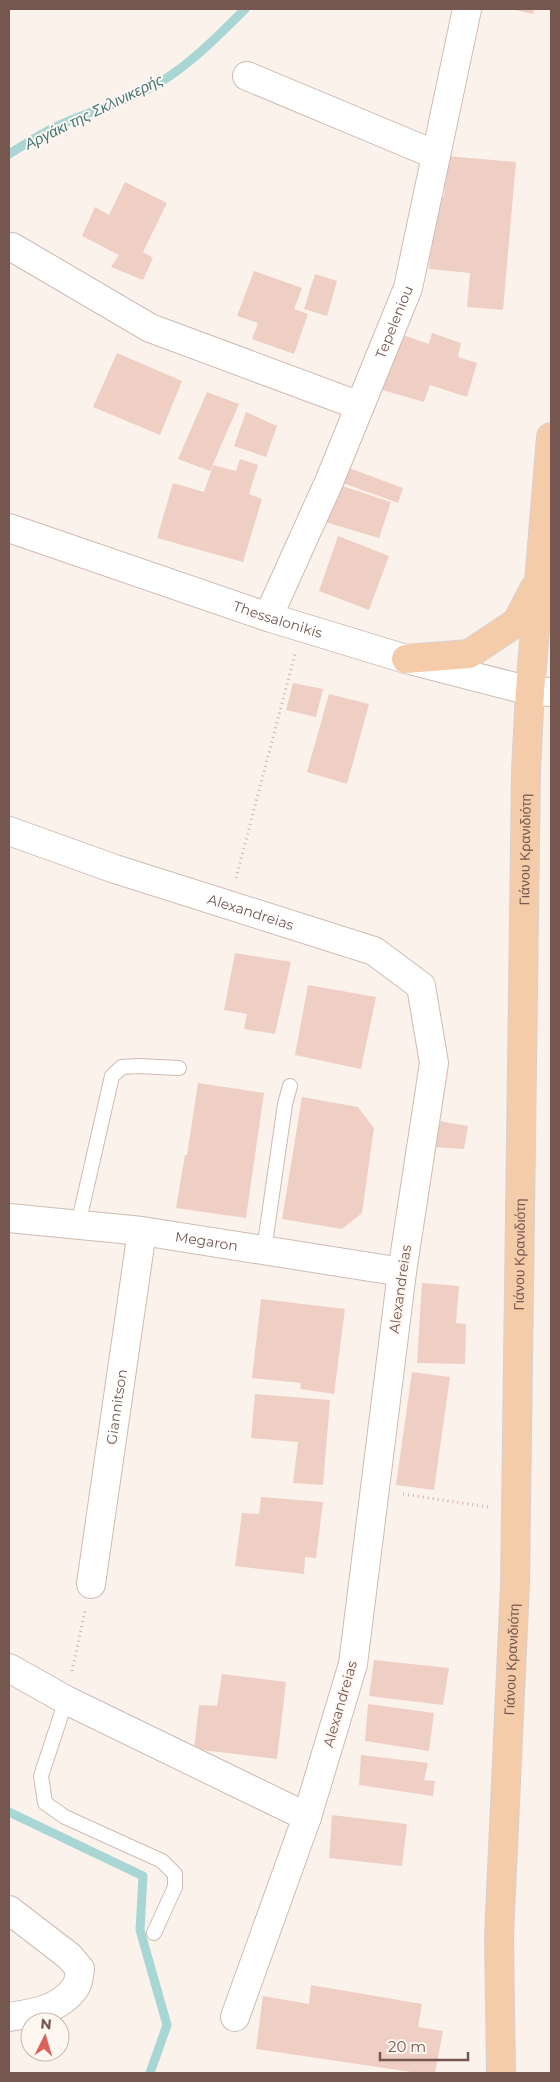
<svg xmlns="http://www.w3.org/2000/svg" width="560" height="2082" viewBox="0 0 560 2082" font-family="Montserrat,sans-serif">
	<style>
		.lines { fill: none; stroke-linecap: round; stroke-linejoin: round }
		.stream { stroke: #a7d6d5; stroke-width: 9 }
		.building { fill: #efcfc4 }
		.service-casing { stroke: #cfbbb3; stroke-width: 16 }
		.minor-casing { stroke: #cfbbb3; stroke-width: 30 }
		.primary-casing { stroke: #d8d0ce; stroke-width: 30 }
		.path { stroke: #d5b1a7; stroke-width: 3; stroke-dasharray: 1 4; stroke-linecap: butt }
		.service { stroke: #fff; stroke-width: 14 }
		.minor { stroke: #fff; stroke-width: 28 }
		.primary { stroke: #f5cca9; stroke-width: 28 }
		.labels { text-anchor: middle; stroke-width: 4; stroke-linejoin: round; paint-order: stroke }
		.street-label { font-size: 14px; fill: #75574f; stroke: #fef7f1 }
		.water-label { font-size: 15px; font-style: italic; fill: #437879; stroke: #fef7f1 }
	</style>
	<rect width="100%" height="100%" fill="#fbf2eb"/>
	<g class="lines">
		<path class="stream" d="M9,154C24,145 39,135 55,127C85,113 118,104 148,89C185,70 216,38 245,9
			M9,1812L143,1876L140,1930L167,2025L150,2073"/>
	</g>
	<path class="building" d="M511,9H534L533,14Z
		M447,156L516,162L503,310L467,307L470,273L429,269L433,196L444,197Z
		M125,182L167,203L143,252L153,258L143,280L111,267L119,255L82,236L95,207L109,215Z
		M254,271L302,288L294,309L308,314L294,354L252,339L258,323L237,316Z
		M315,274L337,281L327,316L304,309Z
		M397,333L429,344L432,333L461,343L458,357L477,363L467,397L430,385L424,402L379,389Z
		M117,353L182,381L160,435L93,407Z
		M207,392L239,404L210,471L178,459Z
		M246,412L277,426L266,457L234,446Z
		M240,459L258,465L249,494L262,499L243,562L157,538L173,483L204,492L213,465L236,471Z
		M349,468L403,488L398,503L343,483Z
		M336,484L391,502L379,538L325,522Z
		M338,536L389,556L369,610L319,591Z
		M293,683L323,689L316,717L286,710Z
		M329,694L369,704L347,784L307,772Z
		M235,953L291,962L275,1034L244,1029L247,1014L224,1010Z
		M308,985L376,997L361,1069L295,1055Z
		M198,1083L264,1093L246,1218L176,1208L185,1155H187Z
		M302,1097L358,1107L374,1128L362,1213L342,1229L282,1219Z
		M439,1121L468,1126L464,1149L434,1147Z
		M422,1283L459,1286L456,1323L466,1324L465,1364L417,1363Z
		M261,1299L345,1309L334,1394L300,1389L301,1383L252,1378Z
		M412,1372L450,1377L434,1490L396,1485Z
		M255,1394L330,1400L323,1485L293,1483L298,1442L251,1438Z
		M261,1497L323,1502L316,1558L305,1557L304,1574L235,1566L242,1513L259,1514Z
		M374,1660L449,1668L443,1705L369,1696Z
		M222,1674L286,1682L277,1759L194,1749L199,1705L217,1706Z
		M368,1704L434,1713L429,1751L365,1741Z
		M361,1755L428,1763L424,1780L435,1781L433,1796L359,1785Z
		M332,1815L407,1824L402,1866L329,1858Z
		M311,1985L422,2004L418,2027L443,2031L435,2073H418L256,2049L263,1996L309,2004Z"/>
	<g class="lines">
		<g class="service-casing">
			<path id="service" d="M78,1225L112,1076L122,1067L138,1066L179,1068
				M264,1250L285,1104L290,1086
				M66,1700L41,1776L45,1803L65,1817L162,1861L175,1874V1887L154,1933"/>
		</g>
		<g class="minor-casing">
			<g id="minor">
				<path d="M247,76L436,155"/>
				<path d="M12,247L150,328L360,406"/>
				<path id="s1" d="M9,528L268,617L406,659L530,691L551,692"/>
				<path id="s2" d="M268,617L329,482L408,288L467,9"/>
				<path id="s3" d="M9,831L115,869L374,951L421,986L434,1063L402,1272L353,1664L307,1817L235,2017"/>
				<path id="s4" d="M9,1218L142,1231L402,1272"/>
				<path id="s5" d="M91,1584L142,1231"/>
				<path d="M9,1668L66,1700L307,1817"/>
				<path d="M9,1910L69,1956L80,1969C79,1974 79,1983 75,1988C59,2010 34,2013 9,2017"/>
			</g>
		</g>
		<g class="primary-casing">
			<g id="primary">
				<path d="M406,659L469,654L517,622L534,589"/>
				<path id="s6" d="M501,2073L499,1936L515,1584L526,771L530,691L551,437"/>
			</g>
		</g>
		<path class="path" d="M236,878L295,654
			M403,1494L488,1507
			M72,1671L85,1611"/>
		<use href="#service" class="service"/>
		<use href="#minor" class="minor"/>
		<use href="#primary" class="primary"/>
	</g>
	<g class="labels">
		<g class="street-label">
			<text dy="5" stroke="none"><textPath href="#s2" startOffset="321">Tepeleniou</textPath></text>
			<text dy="5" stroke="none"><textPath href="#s1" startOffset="284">Thessalonikis</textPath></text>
			<text dy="5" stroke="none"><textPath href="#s6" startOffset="1224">Γιάνου Κρανιδιότη</textPath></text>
			<text dy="5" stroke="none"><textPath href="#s3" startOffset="255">Alexandreias</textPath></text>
			<text dy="5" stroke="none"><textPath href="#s4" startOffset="199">Megaron</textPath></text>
			<text dy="5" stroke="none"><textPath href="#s6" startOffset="819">Γιάνου Κρανιδιότη</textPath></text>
			<text transform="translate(400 1289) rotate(-82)" y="5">Alexandreias</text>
			<text dy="5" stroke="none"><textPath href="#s5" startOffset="179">Giannitson</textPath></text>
			<text dy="5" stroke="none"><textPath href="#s6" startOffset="414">Γιάνου Κρανιδιότη</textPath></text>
			<text transform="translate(340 1704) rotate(-74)" y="5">Alexandreias</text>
		</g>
		<g class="water-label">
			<text transform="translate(94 112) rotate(-26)" y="5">Αργάκι της Σκλινικερής</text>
		</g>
	</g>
	<rect width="560" height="2082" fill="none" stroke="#75574f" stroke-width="20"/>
	<g transform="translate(45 2037) rotate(5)"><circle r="24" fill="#fef7f1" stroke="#c7b7b0"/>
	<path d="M0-4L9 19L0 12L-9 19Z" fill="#dc6259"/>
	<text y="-8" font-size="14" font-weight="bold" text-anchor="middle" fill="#75574f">N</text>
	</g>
	<path d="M380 2052v8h88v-8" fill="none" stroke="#75574f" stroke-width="2.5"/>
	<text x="388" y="2052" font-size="15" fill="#75574f" stroke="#fef7f1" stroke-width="4" paint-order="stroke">20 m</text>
</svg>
